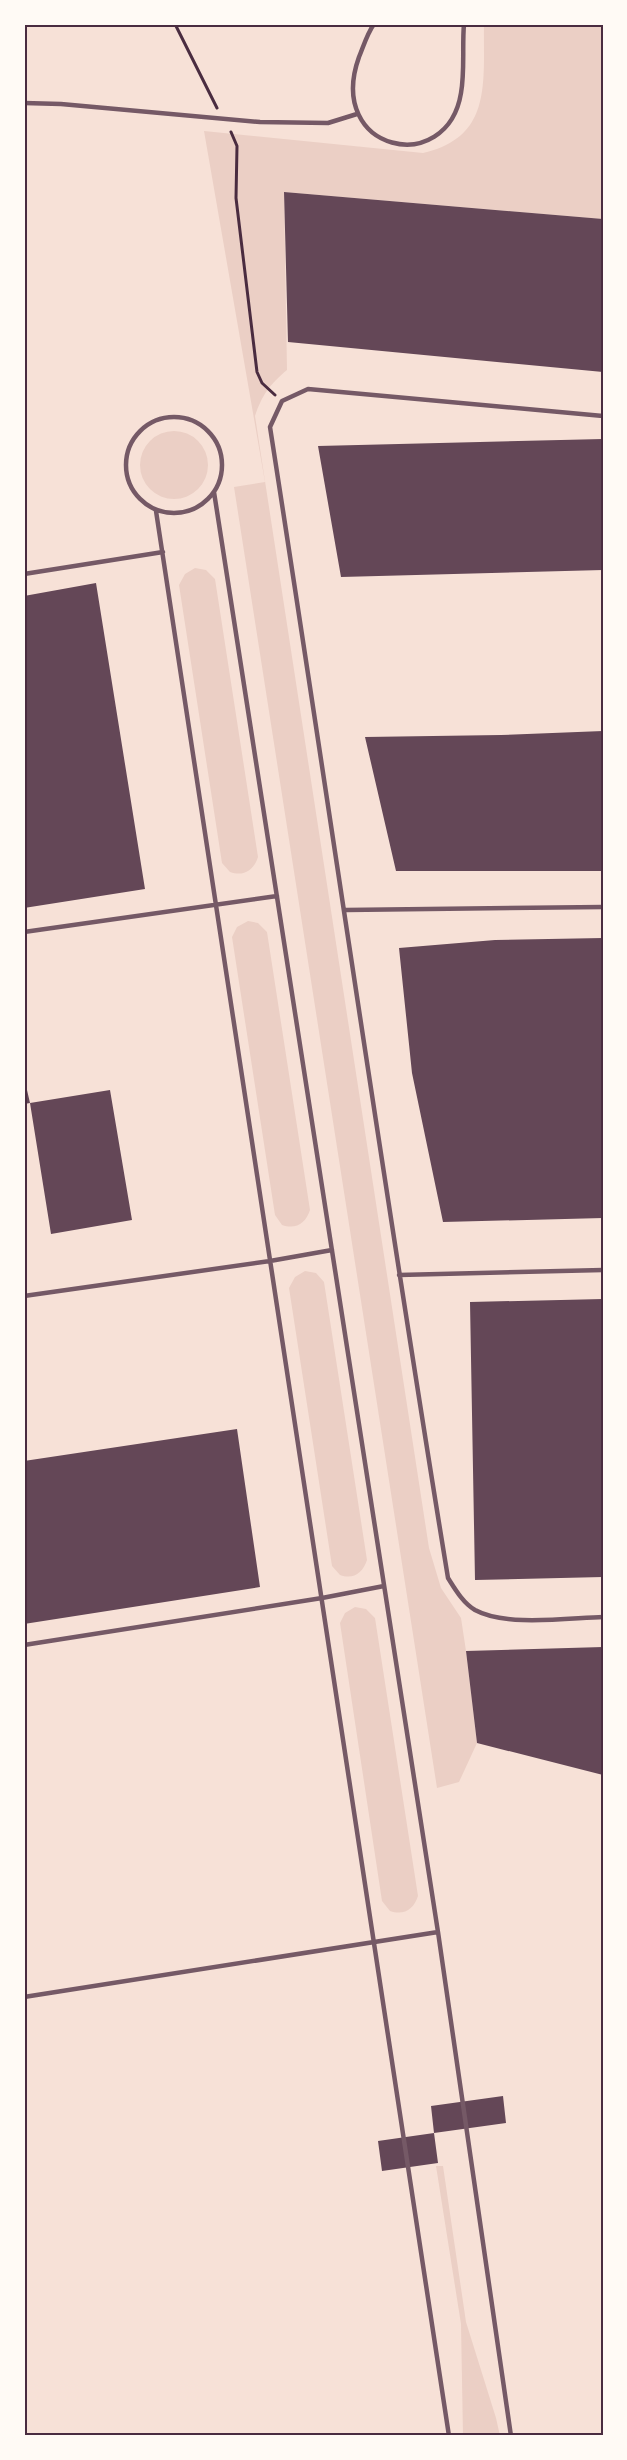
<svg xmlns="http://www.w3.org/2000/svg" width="627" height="2460" viewBox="0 0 627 2460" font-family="'Sofia Sans Condensed',sans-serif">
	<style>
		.green { fill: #ebcfc5 }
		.building { fill: #644757 }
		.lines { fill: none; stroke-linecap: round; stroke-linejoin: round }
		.path { stroke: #4a2c40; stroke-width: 3 }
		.service { stroke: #755966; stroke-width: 4.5 }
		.neatline { fill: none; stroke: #4a2c40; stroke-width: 2 }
	</style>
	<rect width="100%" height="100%" fill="#f7e1d7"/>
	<path class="green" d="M484,24H603V219L284,192L287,370C270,384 262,395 255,416L429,1548L441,1588L461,1618L466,1651L477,1743L459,1782L437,1788L234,487L265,482L204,131L423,153C493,137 483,82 484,24Z
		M140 465a34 34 0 1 1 68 0a34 34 0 1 1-68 0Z
		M195,568L206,570L215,579L258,857C254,870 244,877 230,872L222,863L179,585L185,574Z
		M248,921L258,923L267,932L310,1210C306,1223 296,1230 282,1225L275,1215L232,937L237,927Z
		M305,1271L316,1273L324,1282L367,1560C363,1573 353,1580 340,1575L332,1566L289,1288L295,1277Z
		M355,1607L366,1609L375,1618L418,1896C414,1909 404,1916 390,1911L382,1901L340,1623L345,1613Z
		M436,2166H443L466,2322L496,2418L500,2436H463L461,2324Z"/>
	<path class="building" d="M284,192L603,219V372L288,342Z
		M603,439V570L341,577L318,446Z
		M96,583L145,889L24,908V596Z
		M603,731V871H396L365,737L501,735Z
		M603,938V1218L443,1222L412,1073L399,948L495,940Z
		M24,1077L30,1103L24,1104Z
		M110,1090L132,1220L51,1234L30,1103Z
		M603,1299V1577L475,1580L470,1302Z
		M237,1429L260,1587L24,1624V1461Z
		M603,1647V1775L477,1743L466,1651Z
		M503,2096L506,2123L434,2133L438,2163L382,2171L378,2141L434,2133L431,2106Z"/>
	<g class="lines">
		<path class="path" d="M175,24L217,108
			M231,132L237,146L236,198L257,372L262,383L275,395"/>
		<path class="service" d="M374,24C367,34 364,45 359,57C325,152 447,178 461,93C465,71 462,46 464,24
			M24,103L61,104L260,122L328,123L357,114
			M603,416L308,389L282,401L270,427C330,811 385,1195 448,1578C455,1589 463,1603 475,1610C506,1627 568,1618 603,1617
			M126 465a48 48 0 1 1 96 0a48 48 0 1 1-96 0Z
			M214,492L438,1932L511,2436
			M156,511L449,2436
			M24,574L163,552
			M346,910L603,907
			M24,932L277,896
			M399,1275L603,1270
			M24,1296L270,1261L332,1250
			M24,1645L322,1598L384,1586
			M24,1997L438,1932"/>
	</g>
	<rect width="627" height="2460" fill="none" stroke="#fffaf5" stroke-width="51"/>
	<rect x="26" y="26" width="576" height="2408" class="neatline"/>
</svg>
